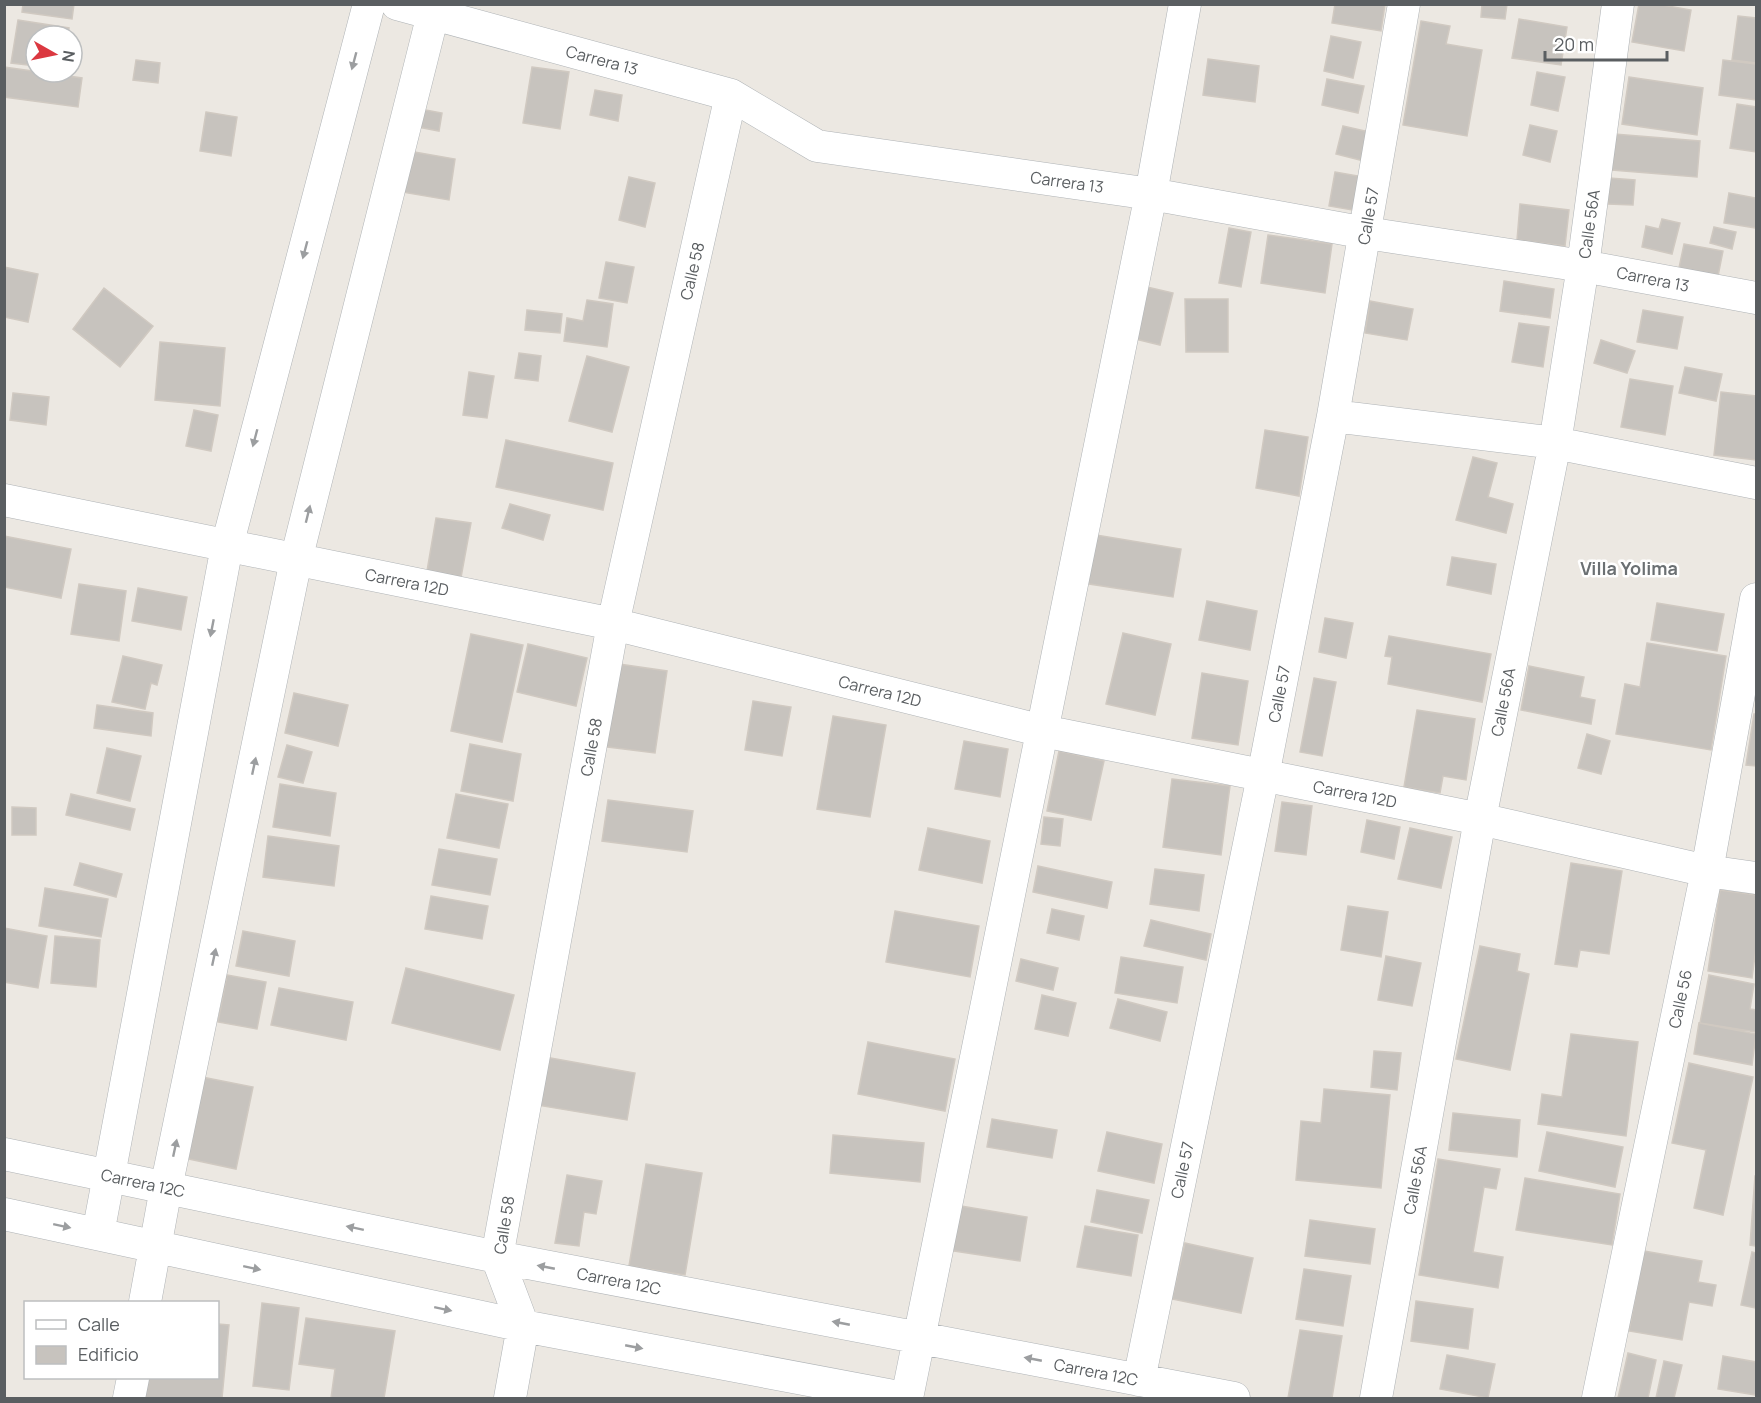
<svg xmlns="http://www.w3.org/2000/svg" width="1761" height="1403" viewBox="0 0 1761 1403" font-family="Manrope,sans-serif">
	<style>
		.building { fill: #c7c3be; stroke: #d0c9c1; stroke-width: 1.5 }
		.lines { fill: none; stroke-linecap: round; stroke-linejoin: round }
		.minor-casing { stroke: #afb3b6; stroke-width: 33 }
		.minor { stroke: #fff; stroke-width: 32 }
		.oneway { fill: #9c9ea0 }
		.labels { text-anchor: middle; stroke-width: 5; stroke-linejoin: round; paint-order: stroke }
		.street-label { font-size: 16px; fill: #5a5e61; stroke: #fff }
		.neighbourhood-label { font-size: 18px; font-weight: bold; fill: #6b7073; stroke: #fff }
	</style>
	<rect width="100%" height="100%" fill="#ece8e2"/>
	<path class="building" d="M23,4H74L72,19L22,12Z
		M1335,4H1385L1381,31L1332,23Z
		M1482,4H1507L1505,19L1481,17Z
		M1639,4H1657L1691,10L1684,51L1632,42Z
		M1738,16L1756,18V63L1732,60Z
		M1519,19L1567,27L1561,65L1512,58Z
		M18,20L69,28L68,36H36V66L11,63Z
		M1421,21L1450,26L1446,44L1482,50L1467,136L1403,125Z
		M1331,36L1361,42L1353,78L1324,71Z
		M1208,59L1259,66L1255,102L1203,95Z
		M136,60L160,63L158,83L133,80Z
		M1723,60L1756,64V100L1719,95Z
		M4,67L82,78L78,107L4,97Z
		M532,67L569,72L560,129L523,123Z
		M1537,72L1565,77L1558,111L1531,105Z
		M1629,77L1703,88L1697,135L1622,124Z
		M1327,79L1364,86L1358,113L1322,105Z
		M595,90L622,95L618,121L590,115Z
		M1737,104L1756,107V152L1730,148Z
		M415,108L442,113L439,131L412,126Z
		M206,112L237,117L231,156L200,151Z
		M1530,125L1557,131L1550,162L1523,155Z
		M1343,126L1374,133L1368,162L1336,154Z
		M1614,134L1700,141L1697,177L1612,170Z
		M403,150L455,159L449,200L396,191Z
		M1335,172L1364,177L1358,211L1329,206Z
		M629,177L655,183L645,227L619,220Z
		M1609,178L1635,180L1633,205L1608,204Z
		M1729,193L1756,198V228L1724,223Z
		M1520,204L1569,210L1565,246L1517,240Z
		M1662,219L1680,223L1672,254L1642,247L1646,226L1659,229Z
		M1714,227L1736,232L1732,249L1710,243Z
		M1229,228L1251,232L1241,287L1219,283Z
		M1268,235L1332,244L1325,293L1261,283Z
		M1684,244L1723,251L1718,276L1679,268Z
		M606,262L634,267L627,303L599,298Z
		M4,267L38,274L28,322L4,317Z
		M1504,281L1554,289L1550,318L1500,311Z
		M1147,287L1173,293L1160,345L1135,339Z
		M104,288L153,326L120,367L73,329Z
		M1185,299H1228V352H1186Z
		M587,300L613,304L607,347L564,341L567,318L583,321Z
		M1370,301L1413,309L1407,340L1365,333Z
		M527,310L562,314L560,333L525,330Z
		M1643,310L1683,317L1677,349L1637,342Z
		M1519,323L1549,327L1543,367L1512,362Z
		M1601,340L1635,351L1627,373L1594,363Z
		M160,342L225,348L220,406L155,400Z
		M519,353L541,356L538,381L515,378Z
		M587,356L629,367L612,432L569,421Z
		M1685,367L1722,374L1716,401L1679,393Z
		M469,372L494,376L487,418L463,415Z
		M1630,379L1673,386L1665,435L1621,427Z
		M1721,392L1756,396V460L1714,455Z
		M13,393L49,397L46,425L10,420Z
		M194,410L218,415L211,451L186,446Z
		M1265,430L1308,437L1299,496L1256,488Z
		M506,440L613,463L603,510L496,487Z
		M1473,457L1497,463L1488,497L1513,504L1506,533L1456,520Z
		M510,504L550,515L543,540L502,528Z
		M436,518L471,523L460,583L426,577Z
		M1090,534L1181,549L1173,597L1083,583Z
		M4,536L71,549L61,598L4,587Z
		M1452,557L1496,564L1491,594L1447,585Z
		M79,584L126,591L119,641L71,634Z
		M138,588L187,597L181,630L132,621Z
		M1207,601L1257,611L1250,650L1199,640Z
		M1657,603L1724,614L1717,651L1651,640Z
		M1325,618L1353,623L1346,658L1319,652Z
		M1123,633L1171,644L1155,715L1106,704Z
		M471,634L523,645L502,742L451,731Z
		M1389,636L1491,654L1482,702L1388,684L1392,657L1385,656Z
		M1647,643L1726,656L1711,750L1616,734L1625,684L1640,687Z
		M528,644L587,658L576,706L517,692Z
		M123,656L162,665L157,685L151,683L145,709L112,702Z
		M612,663L667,671L655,753L600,746Z
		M1529,666L1584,677L1580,697L1595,700L1591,724L1521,710Z
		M1202,673L1248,681L1238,745L1192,738Z
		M1314,678L1336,682L1322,756L1300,752Z
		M294,693L348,705L338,746L285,733Z
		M753,701L791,707L782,756L745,750Z
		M97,705L153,713L151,736L94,728Z
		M1417,710L1475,719L1466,780L1443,776L1440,793L1404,787Z
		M1754,714H1756V766L1746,765Z
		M833,716L886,725L870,817L817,809Z
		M1587,734L1610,741L1601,774L1578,768Z
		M964,741L1008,749L1000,797L955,789Z
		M470,744L521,754L513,801L461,791Z
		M287,745L312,752L303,783L278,777Z
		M107,748L141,756L130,801L97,793Z
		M1059,751L1104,761L1091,820L1047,811Z
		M1172,779L1230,786L1221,855L1163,847Z
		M280,784L336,793L330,836L273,827Z
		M71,794L135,809L130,830L66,815Z
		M456,794L508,804L499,848L447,838Z
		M608,800L693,811L687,852L602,841Z
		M1282,802L1312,806L1306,855L1275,851Z
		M12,807L36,808V835H12Z
		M1044,817L1063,819L1060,846L1041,844Z
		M1367,820L1400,827L1394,859L1361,852Z
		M928,828L990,841L982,883L919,870Z
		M1410,828L1452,837L1441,888L1398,879Z
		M268,836L339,846L334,886L263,877Z
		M439,849L497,859L490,895L432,885Z
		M80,863L122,874L116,897L74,885Z
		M1571,863L1622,871L1609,954L1580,950L1577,967L1555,964Z
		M1038,866L1112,882L1107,908L1033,892Z
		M1155,869L1204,875L1199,911L1150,904Z
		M45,888L108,899L101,937L39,926Z
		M1720,890L1756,895V948L1752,978L1708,971Z
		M431,896L488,906L482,939L425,929Z
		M1348,906L1388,912L1381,957L1341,950Z
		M1052,909L1084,916L1079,940L1047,933Z
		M895,911L979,926L970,977L886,962Z
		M1151,920L1211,934L1206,960L1144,946Z
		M4,928L47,936L38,988L4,982Z
		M243,931L295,941L289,976L236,966Z
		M55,936L100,940L96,987L51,983Z
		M1480,946L1520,954L1517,971L1529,974L1510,1070L1456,1059Z
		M1386,956L1421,963L1412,1006L1378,1000Z
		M1121,957L1183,967L1177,1003L1115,993Z
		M1021,959L1058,968L1053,990L1016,981Z
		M406,968L514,995L500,1050L392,1023Z
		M227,975L266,982L257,1029L218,1022Z
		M1709,975L1754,984L1750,1009L1756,1010V1032L1700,1023Z
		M279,988L353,1002L346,1040L271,1025Z
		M1042,995L1076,1003L1068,1036L1035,1029Z
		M1118,999L1167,1012L1160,1041L1110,1028Z
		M1699,1023L1756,1034L1752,1065L1694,1054Z
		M1571,1034L1638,1042L1626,1136L1538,1124L1542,1094L1562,1097Z
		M868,1042L955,1059L945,1111L858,1094Z
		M1374,1051L1401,1053L1397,1090L1371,1087Z
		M545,1057L635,1073L627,1120L537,1105Z
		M1689,1063L1753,1077L1723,1215L1694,1208L1706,1150L1672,1143Z
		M197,1076L253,1087L236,1169L179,1157Z
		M1324,1089L1390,1095L1381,1188L1296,1180L1301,1121L1321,1123Z
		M1453,1113L1520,1120L1517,1157L1449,1150Z
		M992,1119L1057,1130L1052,1158L987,1147Z
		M1107,1132L1162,1144L1154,1183L1098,1171Z
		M1547,1132L1623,1147L1615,1187L1539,1171Z
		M833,1135L924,1143L920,1182L830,1173Z
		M1438,1159L1500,1169L1496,1189L1484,1187L1473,1252L1503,1257L1498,1288L1419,1275Z
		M646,1164L702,1173L685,1275L629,1266Z
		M567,1175L602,1181L596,1214L584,1212L579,1246L555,1243Z
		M1755,1176H1756V1246L1750,1245Z
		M1525,1178L1620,1194L1612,1245L1516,1230Z
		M1097,1190L1149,1200L1142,1233L1091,1222Z
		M955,1205L1027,1217L1020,1261L948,1250Z
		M1310,1220L1375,1229L1370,1264L1305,1256Z
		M1085,1226L1138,1235L1131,1276L1077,1267Z
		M1185,1243L1253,1258L1241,1313L1172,1299Z
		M1644,1251L1702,1261L1698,1282L1716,1285L1712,1306L1689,1302L1682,1340L1629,1331Z
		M1752,1252L1756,1253V1308L1741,1305Z
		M1304,1269L1351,1276L1343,1326L1296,1319Z
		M1416,1301L1473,1309L1468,1349L1411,1341Z
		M262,1303L299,1308L289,1390L253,1386Z
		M306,1318L395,1331L384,1398H331L335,1369L299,1364Z
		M218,1324L229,1325L222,1398H144L146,1378H218Z
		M1300,1330L1342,1336L1332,1398H1288Z
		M1628,1353L1656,1360L1648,1398H1618Z
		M1447,1355L1495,1364L1488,1398L1440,1389Z
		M1723,1356L1756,1362V1395L1718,1389Z
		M1664,1361L1682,1365L1674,1398H1656Z"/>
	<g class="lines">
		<g class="minor-casing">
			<path id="minor" d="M397,4L731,95L817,146L1151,194L1366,233L1583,266L1756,298
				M1333,416L1555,443L1756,483
				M4,500L613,624L1043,731L1480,819L1707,871L1756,878
				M4,1154L497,1257L1234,1398
				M4,1214L523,1326L904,1398
				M98,1234L227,546L369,4
				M145,1302L166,1188L296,560L433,14
				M1139,1380L1263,776L1333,416L1404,4
				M129,1398L133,1378
				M510,1398L523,1326L497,1257L613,624L731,95
				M907,1398L1151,194L1185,4
				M1376,1398L1480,819L1555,443L1583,266L1618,4
				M1598,1398L1707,871L1756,599"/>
		</g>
		<use href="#minor" class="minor"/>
	</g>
	<defs><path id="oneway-solid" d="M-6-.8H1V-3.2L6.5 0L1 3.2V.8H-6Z" transform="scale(1.5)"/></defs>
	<g class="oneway">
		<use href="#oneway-solid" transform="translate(354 61) rotate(105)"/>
		<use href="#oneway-solid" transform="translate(305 250) rotate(105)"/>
		<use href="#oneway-solid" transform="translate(255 438) rotate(105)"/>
		<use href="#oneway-solid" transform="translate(308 514) rotate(-76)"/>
		<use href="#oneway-solid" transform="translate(212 628) rotate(101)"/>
		<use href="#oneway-solid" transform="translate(254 766) rotate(-78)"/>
		<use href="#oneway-solid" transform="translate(214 957) rotate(-78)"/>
		<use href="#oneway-solid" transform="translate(175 1148) rotate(-78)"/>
		<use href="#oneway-solid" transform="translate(62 1226) rotate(12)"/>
		<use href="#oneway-solid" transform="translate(355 1228) rotate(-168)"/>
		<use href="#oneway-solid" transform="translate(546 1267) rotate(-169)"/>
		<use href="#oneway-solid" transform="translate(252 1268) rotate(12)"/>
		<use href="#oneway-solid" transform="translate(443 1309) rotate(12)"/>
		<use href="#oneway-solid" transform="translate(841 1323) rotate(-169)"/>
		<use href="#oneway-solid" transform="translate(634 1347) rotate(11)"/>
		<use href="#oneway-solid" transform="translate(1033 1359) rotate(-169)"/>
	</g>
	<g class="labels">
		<g class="street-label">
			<text transform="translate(602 60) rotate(15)" y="6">Carrera 13</text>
			<text transform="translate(1067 182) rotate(8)" y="6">Carrera 13</text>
			<text transform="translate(1368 216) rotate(-80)" y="6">Calle 57</text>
			<text transform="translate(1589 224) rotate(-82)" y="6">Calle 56A</text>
			<text transform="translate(692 271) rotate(-77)" y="6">Calle 58</text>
			<text transform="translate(1653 279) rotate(11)" y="6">Carrera 13</text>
			<text transform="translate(407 582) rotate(11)" y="6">Carrera 12D</text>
			<text transform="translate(880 691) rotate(14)" y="6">Carrera 12D</text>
			<text transform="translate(1279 694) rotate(-79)" y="6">Calle 57</text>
			<text transform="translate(1503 702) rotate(-79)" y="6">Calle 56A</text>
			<text transform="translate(591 747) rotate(-80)" y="6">Calle 58</text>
			<text transform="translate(1355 794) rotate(11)" y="6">Carrera 12D</text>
			<text transform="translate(1680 999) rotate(-78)" y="6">Calle 56</text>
			<text transform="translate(1182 1170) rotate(-78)" y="6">Calle 57</text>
			<text transform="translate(1415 1180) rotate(-80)" y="6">Calle 56A</text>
			<text transform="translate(143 1183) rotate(12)" y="6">Carrera 12C</text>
			<text transform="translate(504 1225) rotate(-81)" y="6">Calle 58</text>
			<text transform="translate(619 1281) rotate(11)" y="6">Carrera 12C</text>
			<text transform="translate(1096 1372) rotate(11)" y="6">Carrera 12C</text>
		</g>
		<g class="neighbourhood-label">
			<text x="1629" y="575">Villa Yolima</text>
		</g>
	</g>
	<rect width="1761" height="1403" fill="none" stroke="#5a5e61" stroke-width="12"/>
	<rect x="24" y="1301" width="195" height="78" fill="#ffffff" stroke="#bdbfc0" stroke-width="1.5"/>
	<rect x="36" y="1320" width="30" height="9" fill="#ffffff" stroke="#bdbfc0" stroke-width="1.5"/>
	<text x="78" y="1331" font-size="18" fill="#5a5e61">Calle</text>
	<rect x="36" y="1346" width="30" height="18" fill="#c7c3be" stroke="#bdbfc0" stroke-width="1.5"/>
	<text x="78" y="1361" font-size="18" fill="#5a5e61">Edificio</text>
	<g transform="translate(54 54) rotate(99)"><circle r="28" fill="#ffffff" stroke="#bdbfc0" stroke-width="1.5"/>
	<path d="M0-4.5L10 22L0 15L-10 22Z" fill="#db3840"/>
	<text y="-9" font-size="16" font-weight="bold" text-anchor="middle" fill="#5a5e61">N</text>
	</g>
	<path d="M1545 51v9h122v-9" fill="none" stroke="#5a5e61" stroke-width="3"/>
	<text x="1554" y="51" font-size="18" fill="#5a5e61" stroke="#ffffff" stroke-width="4.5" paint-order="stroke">20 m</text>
</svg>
